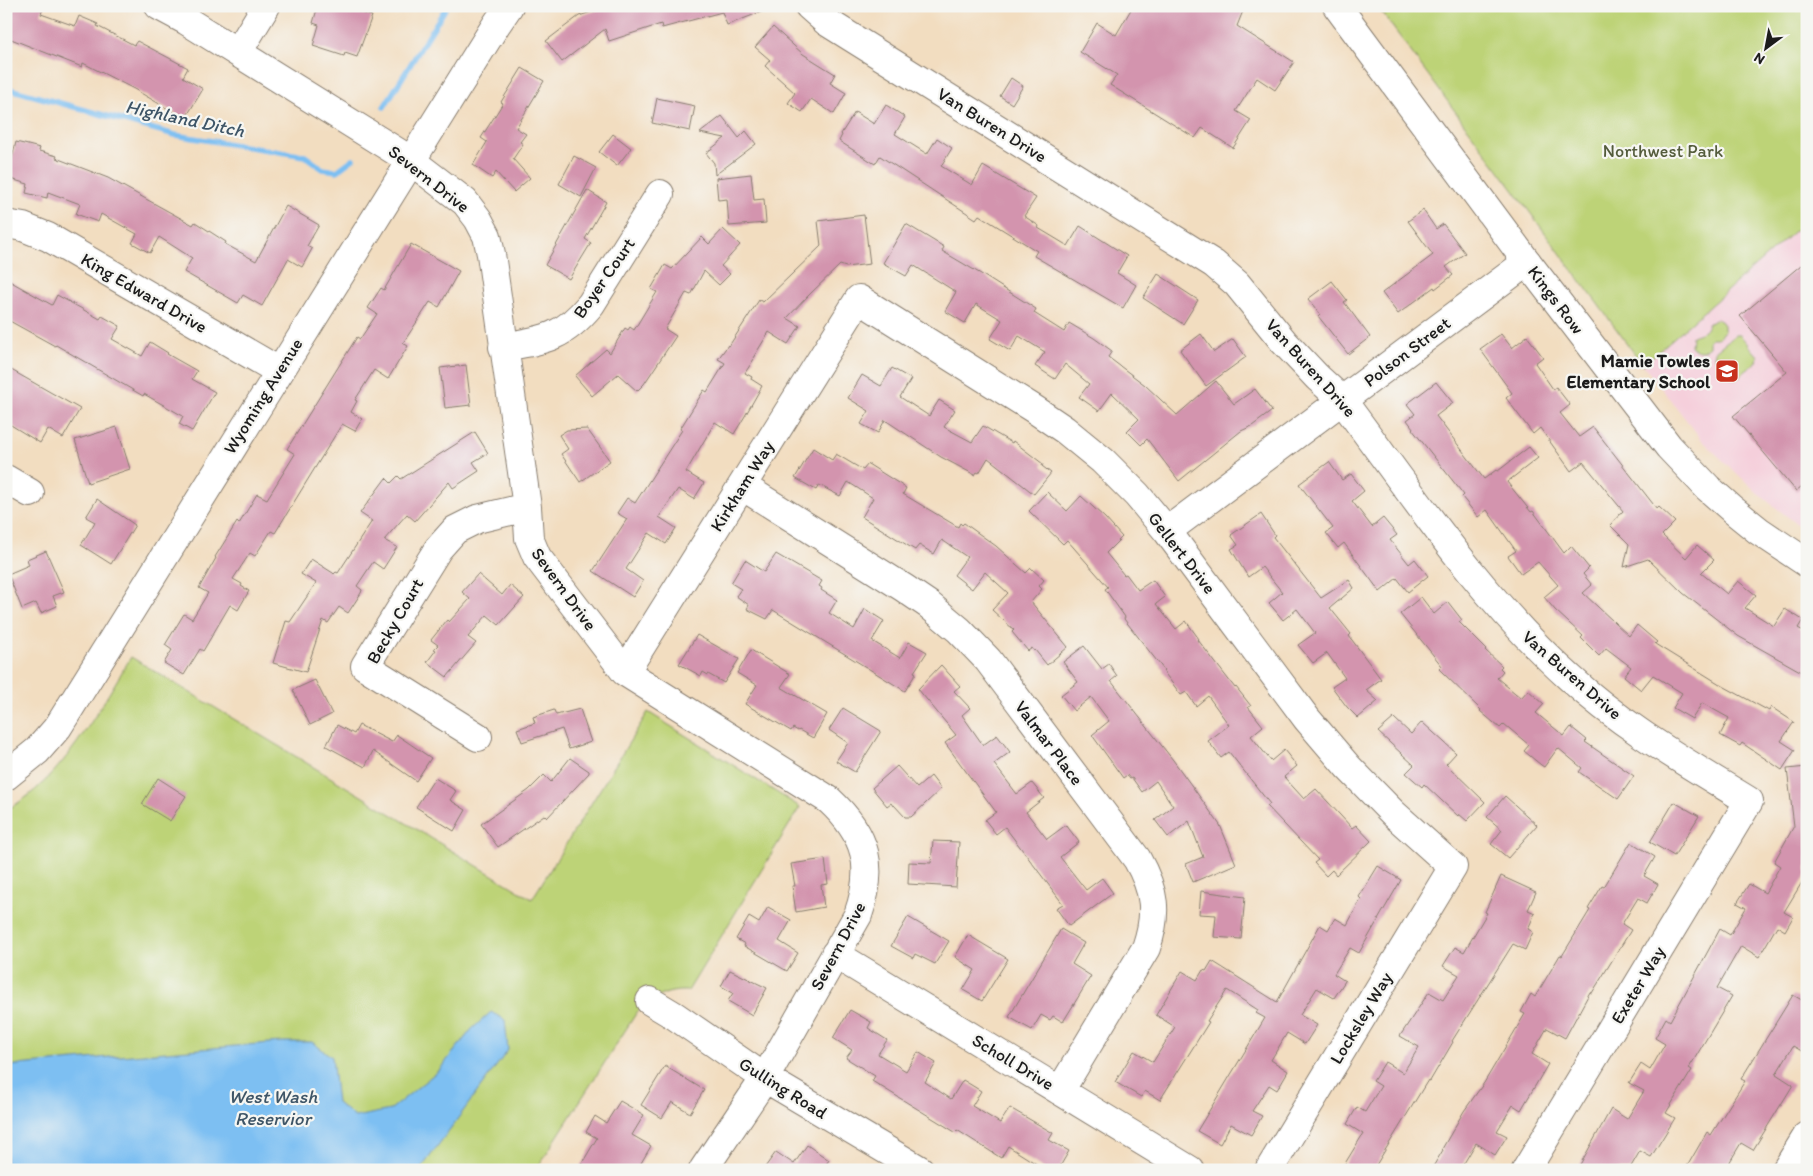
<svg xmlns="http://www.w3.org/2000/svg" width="1813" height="1176" viewBox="0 0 1813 1176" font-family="Itim,sans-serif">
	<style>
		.built { fill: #f5cfdb }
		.green { fill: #bdd377; stroke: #6c784a }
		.water { fill: #7dbff2; stroke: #4c6e87 }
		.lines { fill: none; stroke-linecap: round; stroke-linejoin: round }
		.stream { stroke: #7dbff2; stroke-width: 5.5 }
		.building { fill: #d394ae }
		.minor-casing { stroke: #877c6e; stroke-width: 30 }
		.major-casing { stroke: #877c6e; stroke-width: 30 }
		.minor { stroke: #fff; stroke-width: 28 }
		.major { stroke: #fff; stroke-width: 28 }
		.labels { text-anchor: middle; stroke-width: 4.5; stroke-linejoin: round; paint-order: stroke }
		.street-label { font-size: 18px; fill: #1c1c1c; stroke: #f6f6f2 }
		.park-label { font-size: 18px; fill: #545c3c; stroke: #f6f6f2 }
		.poi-label { font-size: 18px; font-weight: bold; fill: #1c1c1c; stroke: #f6f6f2; text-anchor: end }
		.water-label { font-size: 19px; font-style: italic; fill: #3e5567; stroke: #f6f6f2 }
	</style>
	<rect width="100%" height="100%" fill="#f6f6f2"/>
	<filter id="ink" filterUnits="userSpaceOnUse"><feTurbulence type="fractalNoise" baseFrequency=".02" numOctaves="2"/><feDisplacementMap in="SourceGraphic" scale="10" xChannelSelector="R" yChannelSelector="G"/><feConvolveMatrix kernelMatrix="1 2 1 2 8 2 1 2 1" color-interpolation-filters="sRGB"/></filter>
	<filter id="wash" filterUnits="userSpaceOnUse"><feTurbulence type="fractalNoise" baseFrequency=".0096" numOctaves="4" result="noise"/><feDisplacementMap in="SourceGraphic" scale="20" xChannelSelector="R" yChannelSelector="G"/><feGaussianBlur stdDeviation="1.12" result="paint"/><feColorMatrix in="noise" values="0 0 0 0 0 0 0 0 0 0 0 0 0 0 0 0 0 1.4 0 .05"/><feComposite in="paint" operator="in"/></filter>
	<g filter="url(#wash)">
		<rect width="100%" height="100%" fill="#f2ddc0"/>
		<path class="built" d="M1807,220V532L1761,496L1716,454L1702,440L1643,365Z"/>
		<path class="green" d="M1377,6H1807V220L1643,365Z
			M1716,319L1721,321L1724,325V331L1718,338H1712L1709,340V347C1702,353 1697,352 1691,346L1692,336C1699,333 1706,333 1708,324Z
			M1735,335H1740L1758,356L1757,362L1737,378H1731L1714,357L1715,351Z
			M131,657L532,899L648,712L800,807L688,991C664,990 655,998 637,1012L536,1170H6V810C62,781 99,709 131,657Z"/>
		<path class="water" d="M491,1012L505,1020L508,1050L420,1170H6V1066L281,1042H312L332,1057L337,1103L355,1117L390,1110L439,1070L472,1029Z"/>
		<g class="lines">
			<path class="stream" d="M6,88L175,135L305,156L323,169L337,171L353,159
				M384,107L447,6"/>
		</g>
		<g id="blocks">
			<path class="building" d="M6,6H44L41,14L75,26L79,16L98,24L97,26L134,45L137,41L188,68L183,77L203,89L185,119L134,89L83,63L82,67L6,37Z
				M318,6H341L372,16L357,57L345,53L344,56L313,46L319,25L313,23Z
				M610,6H773L774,7L727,25L722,12L662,28L661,24L609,41L605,29L562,62L546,41L579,16Z
				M1133,6H1245L1237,26L1294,62L1275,90L1257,78L1236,111L1251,120L1233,148L1202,128L1195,138L1110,85L1117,75L1080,52L1097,23L1116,35Z
				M773,27L803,54L835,74L830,83L846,93L834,114L811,99L802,112L788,103L795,93L765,66L770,60L755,47Z
				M522,68L544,81L516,128L526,134L520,142L523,144L513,159L530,178L514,192L496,172L492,178L473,165L487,142L481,138L503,103L501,102Z
				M1011,78L1023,86L1012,104L1000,96Z
				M657,98L695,106L690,131L652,123Z
				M886,105L905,117L895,134L927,154L937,138L952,148L941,166L972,185L983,166L1036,198L1024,216L1039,226L1038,228L1068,246L1080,226L1127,256L1117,273L1136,285L1123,308L1034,256L1037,251L979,215L976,219L880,156L875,164L839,141L842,135L841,134L855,112L874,124Z
				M722,116L739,138L746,131L756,144L715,175L714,163L706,153L725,138L700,133Z
				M613,134L631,148L617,166L599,152Z
				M16,142L40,148L39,151L57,156L56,158L108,178L193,225L195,222L226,242L225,244L256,261L286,206L319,225L307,246L312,249L302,267L288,259L262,306L243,295L238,303L184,272L192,258L159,237L150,253L132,243L137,234L101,214L98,222L76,214L80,204L48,192L47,198L26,193L28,184L7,178Z
				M574,156L596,168L581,197L559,184Z
				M751,174L754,200L764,199L766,223L729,226L727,199L718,200L716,178Z
				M587,190L606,202L585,239L591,243L569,279L545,265Z
				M1423,210L1436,229L1443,224L1465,253L1446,267L1453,275L1435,289L1434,287L1398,314L1382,293L1433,255L1408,221Z
				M864,215L870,264L846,267L840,265L809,295L787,318L800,326L788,344L769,332L753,358L754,359L745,373L752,377L751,379L762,386L745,416L734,434L715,422L686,472L704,483L694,499L678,489L659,517L676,528L666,544L649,533L626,569L643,581L633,597L593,571L627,519L617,513L627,498L635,503L682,430L680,429L704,390L707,392L725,363L718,359L728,345L729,346L759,300L763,302L821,246L818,221Z
				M906,224L944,247L942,251L981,274L1036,309L1034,313L1064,332L1069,323L1094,338L1112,351L1108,357L1145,385L1177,415L1216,381L1234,404L1255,389L1272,411L1252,426L1241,431L1179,481L1147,439L1141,445L1127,431L1139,419L1112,393L1099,411L1079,397L1089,384L1065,364L1055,379L1035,366L1045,352L1019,336L1010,351L990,339L1002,320L976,304L965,323L945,311L956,292L913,265L906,276L883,263Z
				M723,229L740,245L721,266L730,274L719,285L704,271L691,295L686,293L665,329L676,336L644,384L637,391L618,374L592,396L575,376L606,349L610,353L625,328L628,330L630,327L634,330L657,292L651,289L665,265L672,269L702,237L709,244Z
				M411,244L459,271L439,307L430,302L403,343L408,346L388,379L374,370L355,400L357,401L351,412L362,419L355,431L342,424L275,533L271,531L255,556L250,553L233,579L242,584L241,586L249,591L238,610L230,605L203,651L200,649L184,675L164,663L172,650L165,645L184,614L192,619L208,593L199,588L216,558L215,557L237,522L239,524L257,494L267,499L277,483L295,454L287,449L357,337L360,339L377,314L368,308L381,288L384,290Z
				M1807,260V482L1796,491L1733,416L1787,372L1740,316Z
				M1158,274L1198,300L1183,324L1143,298Z
				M6,279L52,305L57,295L100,319L102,316L120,326L112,339L142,356L150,342L168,353L167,354L197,371L192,379L215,392L192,431L179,424L183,416L144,394L143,396L56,345L55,346L6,319Z
				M1332,281L1347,300L1344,302L1370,337L1348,354L1318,316L1320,314L1308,299Z
				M1201,334L1214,352L1233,339L1246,357L1206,386L1180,350Z
				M1501,334L1512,348L1527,336L1543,357L1535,363L1553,389L1556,387L1570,405L1560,413L1579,437L1593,427L1657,509L1659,507L1675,522L1662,535L1686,558L1697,545L1714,560L1701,573L1727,594L1738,581L1756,595L1745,608L1774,626L1785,609L1803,620L1798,628L1807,633V675L1738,636L1683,593L1648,559L1624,567L1629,544L1610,525L1623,511L1583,462L1571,471L1540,428L1533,434L1506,398L1512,393L1480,349Z
				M466,365L471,405L445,408L440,368Z
				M6,367L80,409L63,438L48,429L40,443L6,422Z
				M892,368L911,379L900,397L929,416L939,400L955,410L944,427L972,442L983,426L1012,443L1013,441L1043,464L1042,466L1051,473L1034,494L988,458L979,473L977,472L975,475L941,457L885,420L878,433L861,424L869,411L848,398L862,375L881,386Z
				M1436,382L1453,403L1436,416L1484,479L1496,470L1498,471L1529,447L1538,458L1507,482L1531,512L1533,511L1564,553L1571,546L1589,568L1583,574L1592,585L1583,593L1629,636L1637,625L1657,642L1655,644L1723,686L1769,711L1771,707L1794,722L1781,741L1795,750L1782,770L1742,743L1740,746L1720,735L1729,718L1702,703L1692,719L1673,708L1682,693L1653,675L1641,690L1624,676L1631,667L1606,648L1599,656L1581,638L1583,636L1555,610L1544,597L1558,585L1538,562L1521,574L1508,556L1516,551L1487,510L1478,517L1462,497L1464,495L1412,429L1413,428L1407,420L1415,414L1407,404Z
				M117,427L130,469L88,483L75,440Z
				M587,429L610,461L580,482L561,454L568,449L559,435L567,430Z
				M475,432L488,453L473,462L479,471L453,488L449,482L415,521L407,514L384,540L397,547L383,569L373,562L357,586L362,590L361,593L348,613L339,607L328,623L323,620L306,672L273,663L286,621L290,622L316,583L301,574L311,559L333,573L334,574L336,572L338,573L372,521L360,513L386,478L391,483L398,476L401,479Z
				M813,448L832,460L836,454L863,470L868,464L906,488L903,494L958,527L960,523L962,525L964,523L996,546L1026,573L1031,568L1044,580L1039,586L1042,589L1031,602L1068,647L1047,665L1035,650L1034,651L1032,648L1028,651L1012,632L1014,630L992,610L1008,593L985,572L972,589L954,575L967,557L942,540L934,554L919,545L915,550L862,517L873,498L848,482L840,496L819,485L816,490L795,478Z
				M1329,462L1342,480L1351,474L1364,491L1352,501L1372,527L1383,518L1397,535L1390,540L1409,564L1415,559L1428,576L1408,592L1397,578L1380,592L1344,543L1338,548L1326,533L1333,528L1299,484Z
				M1047,492L1067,511L1081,496L1105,518L1122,537L1106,553L1124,575L1126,574L1138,590L1153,580L1165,597L1156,604L1176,629L1186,621L1199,639L1198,640L1235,688L1236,687L1251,706L1248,707L1263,726L1251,736L1271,761L1284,750L1297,766L1284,777L1304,799L1316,789L1352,828L1356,825L1371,841L1336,875L1332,870L1326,876L1314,863L1318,860L1267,806L1270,804L1229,752L1221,758L1208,741L1229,725L1208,696L1196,706L1186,692L1181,695L1163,671L1164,670L1124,619L1125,617L1105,589L1108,587L1067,540L1063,544L1029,511Z
				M97,499L135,525L111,564L81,545L95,522L86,517Z
				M1261,514L1275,535L1273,537L1321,598L1349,580L1354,588L1330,608L1351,634L1349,636L1381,679L1366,690L1378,701L1358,718L1347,707L1332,687L1345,678L1327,653L1313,663L1298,645L1315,633L1297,609L1283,620L1269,603L1282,592L1262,567L1248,577L1231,549L1238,545L1231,535Z
				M46,551L64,592L53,596L57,606L41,613L36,603L22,609L8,574L29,565L27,559Z
				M776,554L822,581L819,586L822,588L821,590L837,600L829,613L854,629L865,609L884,621L872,641L900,658L909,642L927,652L914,672L916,673L905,691L773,610L767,619L747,609L749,605L736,596L741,589L731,583L745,560L764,572Z
				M478,574L502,595L510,585L524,597L499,625L487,615L468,637L476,643L447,677L427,662L436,650L434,649L438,645L431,640L447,620L449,622L470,599L462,592Z
				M1421,597L1434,614L1448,602L1462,620L1459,622L1486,649L1485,650L1502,666L1500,668L1503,671L1497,678L1521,698L1528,690L1544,704L1536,713L1564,736L1571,727L1587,740L1585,742L1634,776L1618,799L1579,772L1582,768L1558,748L1544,767L1541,765L1524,751L1529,745L1504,724L1500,728L1480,711L1481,710L1439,669L1442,666L1400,614Z
				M697,635L739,659L724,683L708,674V675L703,672L701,676L679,664Z
				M1084,646L1102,669L1109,664L1117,676L1111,681L1173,760L1220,825L1236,864L1193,882L1186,864L1203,857L1189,821L1168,837L1155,820L1173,806L1156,781L1142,792L1132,778L1130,779L1127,775L1123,778L1092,735L1109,721L1091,697L1074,711L1061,695L1078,682L1063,662Z
				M751,650L790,674L781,687L827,714L813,738L799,730L798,731L793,728L791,731L745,704L757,685L737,673Z
				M941,665L960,686L954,691L970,708L962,715L983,745L997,735L1010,752L994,764L1017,794L1032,783L1044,798L1026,812L1047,839L1066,825L1079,842L1060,857L1086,890L1102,878L1113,893L1069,926L1056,908L1063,904L1005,827L996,834L985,820L996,812L945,743L956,735L918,689Z
				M315,680L332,714L310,725L293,690Z
				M843,708L881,731L855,772L836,761L848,743L829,730Z
				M580,709L591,742L569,749L562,729L522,742L517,729L535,723L533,717L554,710L556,715Z
				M1394,718L1411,734L1422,722L1456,753L1446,764L1485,802L1467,821L1459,814L1458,816L1424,784L1422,787L1406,773L1414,765L1378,732Z
				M337,725L354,734L359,725L392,742L397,735L431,758L416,781L373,751L365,767L326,746Z
				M570,758L589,771V773L547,818L544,815L498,847L481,824L529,790L544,775L551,782Z
				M897,766L917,788L931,776L941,789L911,817H905L894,805L893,806L891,803L887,806L872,788Z
				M1807,767V874L1784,912L1793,917L1785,931L1777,926L1759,957L1741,946L1717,988L1732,996L1689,1068L1692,1070L1666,1113L1675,1118L1651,1157L1640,1151L1629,1170H1577L1611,1109L1627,1119L1644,1091L1629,1083L1641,1064L1650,1070L1665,1044L1655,1038L1666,1018L1670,1021L1720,929L1730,935L1746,908L1737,903L1749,884L1765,893L1780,866L1774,862L1794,826L1787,769Z
				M158,778L186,796L170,821L142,804Z
				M435,778L456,791L450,800L466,810L454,831L416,807Z
				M1505,796L1537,825L1508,858L1491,844L1502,830L1487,817Z
				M1674,802L1699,816L1674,856L1650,842Z
				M933,841L959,842L956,887L908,884L909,862L931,863Z
				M1631,842L1655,857L1644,876L1658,884L1647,903L1638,898L1622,924L1631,930L1592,993L1590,992L1565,1038L1547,1028L1532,1054L1548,1064L1521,1110L1513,1105L1497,1131L1507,1136L1495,1155L1476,1143L1460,1170H1431L1443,1150L1442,1149L1464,1111L1484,1083L1525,1014L1521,1012L1531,994L1535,997L1560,955L1562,956L1590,910L1588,909L1602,886L1604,887Z
				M825,859L828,884L821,885L824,907L796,912L792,886H795L791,864Z
				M1378,866L1401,880L1359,953L1350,948L1334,974L1345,981L1334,998L1317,988L1300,1015L1317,1025L1305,1044L1287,1033L1271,1060L1288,1071L1277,1090L1269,1085L1252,1111L1262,1116L1251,1135L1231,1124L1220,1144L1197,1131L1265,1018L1256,1013L1258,1010L1227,990L1207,1021L1209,1022L1160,1100L1145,1091L1141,1097L1115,1082L1134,1051L1153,1062L1175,1027L1156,1015L1182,971L1197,980L1203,970L1206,971L1212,961L1277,1002L1320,925L1328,930L1335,918L1347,925L1361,899L1359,897Z
				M1501,876L1536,892L1528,910L1535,913L1528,929L1533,932L1525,950L1513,944L1452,1041L1453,1042L1430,1081L1428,1080L1373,1170H1341L1363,1134L1347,1124L1357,1107L1365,1112L1381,1086L1373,1081L1385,1062L1403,1073L1419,1047L1400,1036L1429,992L1443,1000L1459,975L1443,966L1455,947L1464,952L1487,913L1485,912Z
				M1201,891L1245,897L1241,939L1214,937L1216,915L1199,914Z
				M768,907L791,920L779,941L798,953L787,971L744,946L745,944L736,939L749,917L759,923Z
				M908,917L949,941L935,964L915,954L913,958L891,946Z
				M1061,929L1084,943L1072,964L1091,976L1063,1022L1053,1016L1050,1020L1041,1015L1032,1030L1009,1017Z
				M968,935L1008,959L982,1001L963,990L975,970L955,957Z
				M730,970L767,988L752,1015L728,1001L733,993L721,986Z
				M1793,995L1807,1003V1054L1793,1046L1776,1074L1793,1085L1753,1150L1741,1143L1725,1170H1685L1707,1132L1711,1135L1745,1081L1741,1079Z
				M850,1010L871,1022L868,1028L887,1040L878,1054L906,1071L918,1052L936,1063L925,1082L951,1099L963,1080L981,1091L972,1106L1000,1123L1010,1108L1053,1133L1049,1140L1069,1151L1058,1170H1046L1008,1146L1001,1158L957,1130L955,1132L872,1081L875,1076L846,1058L852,1050L833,1038Z
				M665,1066L704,1090L690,1113L672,1102L662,1118L641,1105Z
				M620,1101L644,1115L632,1135L651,1146L637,1170H578L597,1138L586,1132L595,1116L606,1123Z
				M807,1145L829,1160L822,1170H763L776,1152L794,1164Z"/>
		</g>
	</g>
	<g filter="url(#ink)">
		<use href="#blocks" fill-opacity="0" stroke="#877c6e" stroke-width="1"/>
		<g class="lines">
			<g class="minor-casing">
				<path id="minor" d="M159,6L187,21L410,160L465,202L478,219L487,236L491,254L527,507L529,538L537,557L625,672L829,800C867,835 875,867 858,915L765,1078L703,1170
					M809,6L827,22L1214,264L1237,284L1284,342L1317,377L1342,400C1413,495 1481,598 1569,677C1623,727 1687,763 1749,801L1526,1170
					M238,52L266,6
					M6,224L23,227L48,237L279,371
					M503,347C545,340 563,338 591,304L660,194
					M6,479L30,493
					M742,486L904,588L929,605L959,630L988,660L1137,859C1155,891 1158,913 1146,948L1060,1091
					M1167,531L1527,262
					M625,672L859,299L1034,409L1065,430L1103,461L1137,495L1167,531L1307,719L1348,767L1394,814L1453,867L1269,1170
					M478,737L365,666L438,549L455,530L477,519L527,507
					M6,776L37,751L58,727L496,25L509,6
					M835,954L1190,1170
					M650,1001L675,1016L765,1078L920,1170
					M1786,1170L1807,1136"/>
			</g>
			<g class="major-casing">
				<path id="major" d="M1337,6L1527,262L1669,447L1708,488L1733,510L1759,531L1807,563"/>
			</g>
			<use href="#minor" class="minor"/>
			<use href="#major" class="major"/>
		</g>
	</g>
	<defs>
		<g id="school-square" transform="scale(1.25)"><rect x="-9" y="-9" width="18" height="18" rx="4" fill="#c8321e" stroke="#f6f6f2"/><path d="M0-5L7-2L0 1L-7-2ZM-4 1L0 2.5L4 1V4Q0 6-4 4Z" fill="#fff"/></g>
	</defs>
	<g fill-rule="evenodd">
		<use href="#school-square" x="1727" y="371"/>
	</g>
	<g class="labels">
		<g class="street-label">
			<text transform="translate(992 125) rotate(32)" y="6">Van Buren Drive</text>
			<text transform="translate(429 179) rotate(38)" y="6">Severn Drive</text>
			<text transform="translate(604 278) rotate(-55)" y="6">Boyer Court</text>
			<text transform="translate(144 293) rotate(30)" y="6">King Edward Drive</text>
			<text transform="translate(1556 300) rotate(53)" y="6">Kings Row</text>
			<text transform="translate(1407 352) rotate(-37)" y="6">Polson Street</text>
			<text transform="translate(1311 368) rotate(48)" y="6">Van Buren Drive</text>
			<text transform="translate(263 396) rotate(-58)" y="6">Wyoming Avenue</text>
			<text transform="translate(742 486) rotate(-58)" y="6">Kirkham Way</text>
			<text transform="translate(1182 553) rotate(52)" y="6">Gellert Drive</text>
			<text transform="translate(564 589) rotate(54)" y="6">Severn Drive</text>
			<text transform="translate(395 621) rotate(-60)" y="6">Becky Court</text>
			<text transform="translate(1572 675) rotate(41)" y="6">Van Buren Drive</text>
			<text transform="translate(1049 743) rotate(53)" y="6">Valmar Place</text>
			<text transform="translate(838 946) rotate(-62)" y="6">Severn Drive</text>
			<text transform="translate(1638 985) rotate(-59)" y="6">Exeter Way</text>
			<text transform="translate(1361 1018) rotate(-59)" y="6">Locksley Way</text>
			<text transform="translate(1013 1062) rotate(31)" y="6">Scholl Drive</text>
			<text transform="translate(783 1088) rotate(32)" y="6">Gulling Road</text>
		</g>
		<g class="park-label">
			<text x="1663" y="157">Northwest Park</text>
		</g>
		<g class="poi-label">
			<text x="1710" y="367">Mamie Towles<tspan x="1710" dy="21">Elementary School</tspan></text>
		</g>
		<g class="water-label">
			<text transform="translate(185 118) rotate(12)" y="7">Highland Ditch</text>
			<text x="273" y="1103">West Wash<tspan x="273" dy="22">Reservior</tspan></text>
		</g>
	</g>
	<rect width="1813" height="1176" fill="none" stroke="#f6f6f2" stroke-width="25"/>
	<g transform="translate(1766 48) rotate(212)" stroke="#f6f6f2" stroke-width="4" paint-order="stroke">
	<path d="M0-4L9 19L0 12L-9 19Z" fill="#1c1c1c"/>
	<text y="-8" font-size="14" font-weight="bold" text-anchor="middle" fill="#1c1c1c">N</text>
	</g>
</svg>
